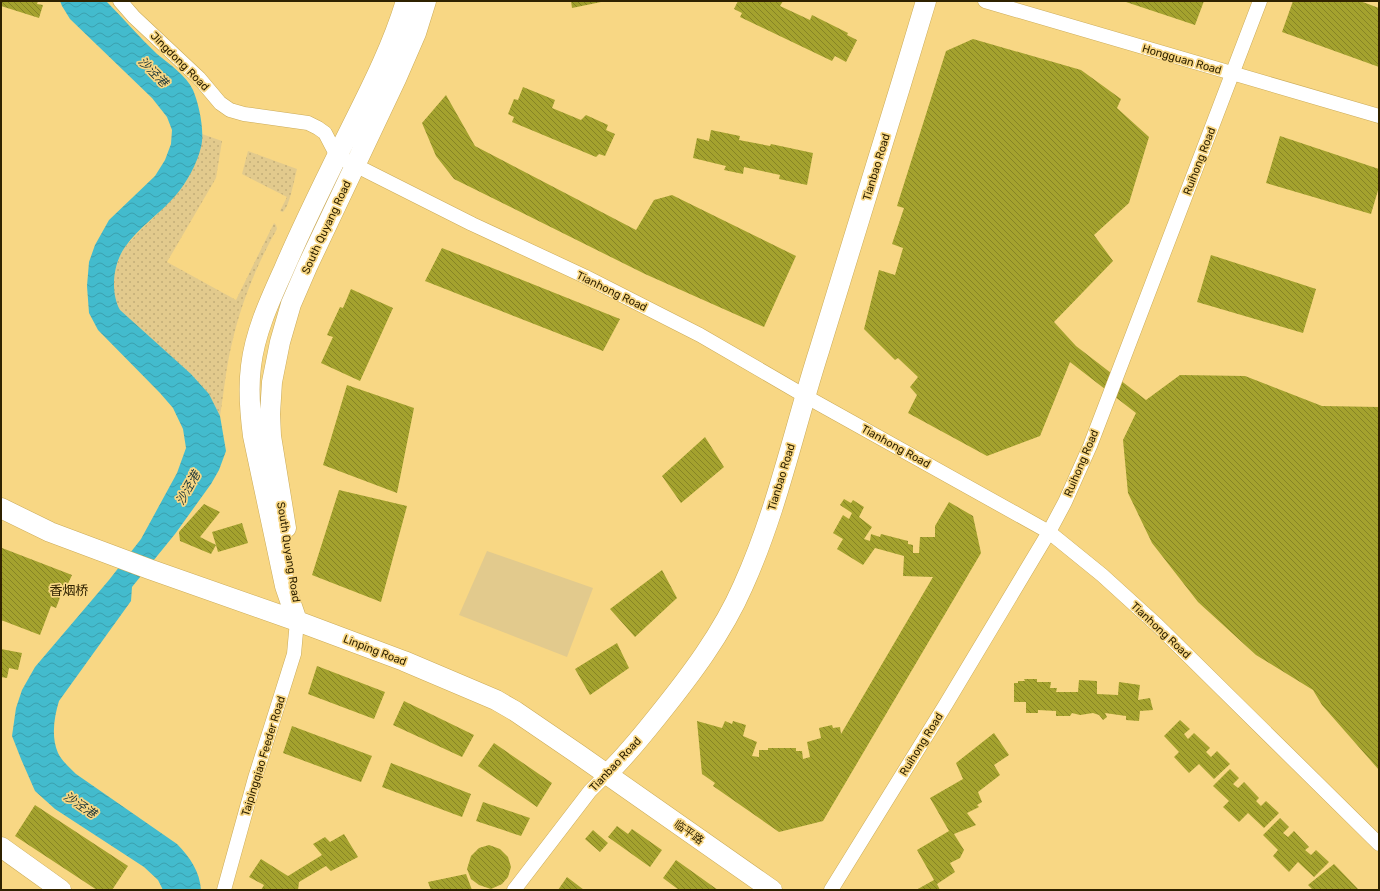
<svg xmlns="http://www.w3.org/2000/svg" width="1380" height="891" viewBox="0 0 1380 891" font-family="Rubik,'Noto Sans SC',sans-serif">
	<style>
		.park { fill: url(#park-dots) }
		.pitch { fill: #e2ca8d }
		.water { fill: url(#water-waves) }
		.building { fill: url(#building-back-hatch) }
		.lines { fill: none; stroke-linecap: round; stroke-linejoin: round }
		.street-casing { stroke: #cbab58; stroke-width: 15 }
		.secondary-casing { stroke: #cbab58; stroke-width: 21 }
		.street { stroke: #fff; stroke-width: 14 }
		.secondary { stroke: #fff; stroke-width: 20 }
		.labels { text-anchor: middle; stroke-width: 3.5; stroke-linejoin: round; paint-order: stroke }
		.street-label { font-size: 11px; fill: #2f2200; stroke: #f8d784 }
		.water-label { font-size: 12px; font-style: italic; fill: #193337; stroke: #f8d784 }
		.quarter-label { font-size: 13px; fill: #2f2200; stroke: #f8d784 }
	</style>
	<defs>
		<pattern id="park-dots" width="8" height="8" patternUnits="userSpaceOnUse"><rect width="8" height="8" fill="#e2ca8d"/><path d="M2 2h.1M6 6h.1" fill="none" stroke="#c2ad78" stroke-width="1.8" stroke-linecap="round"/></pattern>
		<pattern id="water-waves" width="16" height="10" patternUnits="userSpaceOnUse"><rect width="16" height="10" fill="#43bbcd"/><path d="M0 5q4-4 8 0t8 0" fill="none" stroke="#3ba0ae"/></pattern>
		<pattern id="building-back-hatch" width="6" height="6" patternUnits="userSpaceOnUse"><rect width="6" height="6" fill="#a4a22e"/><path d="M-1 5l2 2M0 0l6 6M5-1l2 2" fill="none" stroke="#868425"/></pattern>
	</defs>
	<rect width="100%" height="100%" fill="#f8d784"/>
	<path class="park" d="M202,134L222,141L216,178L167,262L236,300L274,223L276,225L277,229C257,264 241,303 232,343C226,367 224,392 220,416L209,394L191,374L119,310C118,308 116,305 115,302C110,287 116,258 126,246C141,228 160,213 176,195C190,179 200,156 202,134Z
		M248,151L297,169C294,180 290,205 283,212L280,211L287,197L242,174Z"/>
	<path class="pitch" d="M487,551L593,588L567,657L459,615Z"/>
	<path class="water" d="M60,1H106C123,18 139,37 157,54C169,64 186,75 193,90C199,104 205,132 201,147C197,164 187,182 176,195C161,213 139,227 125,247C113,264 110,292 120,310L191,374L209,394L220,416L226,451L219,470L211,484L175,534L132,587L131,601L59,701C54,717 51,737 58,753C62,761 70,768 76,774L177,844C190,857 200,872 201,890H163L158,880L144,867L55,809L35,791L21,759L12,736L16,708L22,690L35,667L109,580L141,539L177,473L186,448L183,429L173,408L160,393L98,330L89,313L87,286L89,262L95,245L109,220L155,176L165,160L171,144L172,130L167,117L152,98L70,19L62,6Z"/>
	<path class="building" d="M1,1H38L37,4L43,5L39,18L1,6Z
		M571,1H601V2L572,8Z
		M738,1H783L780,6L810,20L812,15L848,33L847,35L857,40L846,62L835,56L832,61L740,17L742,13L734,9Z
		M1123,1H1204L1195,25Z
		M1293,1H1360L1379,8V67L1282,32Z
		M973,39L1081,70L1121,99L1117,108L1149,137L1129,203L1094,235L1113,261L1054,322L1076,346L1146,400L1180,375L1245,376L1322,406L1379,407V770L1322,705L1313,690L1256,655L1198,602L1152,543L1128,493L1123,440L1136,413L1070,362L1040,436L987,456L908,413L917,395L910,387L918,377L898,358L895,360L864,329L879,270L895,275L903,248L892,244L904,208L897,206L946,51Z
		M523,87L555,100L552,108L581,120L586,115L608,125L606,130L615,134L605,156L599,154L596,157L512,122L514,117L508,114L514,99L518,100Z
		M446,95L475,146L636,230L654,200L672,195L796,256L764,327L645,274L454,179L436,156L422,123Z
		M711,130L740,136L739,140L770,146L771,144L813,153L807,185L779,179L780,175L744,167L743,174L724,170L726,166L693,158L697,138L709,141Z
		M1280,136L1379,169V187L1371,214L1266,183Z
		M442,248L620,319L603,351L425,281Z
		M1211,255L1316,289L1303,333L1197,302Z
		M351,289L393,308L360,381L321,363L333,337L327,335L340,307L343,308Z
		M347,385L414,408L397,493L323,465Z
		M705,437L724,467L681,503L662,476Z
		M339,490L407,506L381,602L312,575Z
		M844,499L851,503L853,500L864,507L859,517L872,527L864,539L870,541L871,534L880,537L881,534L908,541V544L913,545V553H919L920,537H935V526L949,502L973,516L981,553L823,821L779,832L713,786L715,783L702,774L697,721L722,728L725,721L732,724L733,721L746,725L743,736L757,742L752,756L759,757V750H768V748H796V751H802L803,759L810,757L807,742L821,738L819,728L832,725L833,728L840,727L841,734L933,577L903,576L904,556L875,548L863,565L837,549L843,539L833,533L843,515L849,519L852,513L840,505Z
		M204,504L220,512L200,537L216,545L212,532L242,523L248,543L218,552L216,545L211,554L180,541L179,532Z
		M2,548L72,575L66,588L64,587L56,608L51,606L40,635L1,620V551Z
		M662,570L677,598L635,637L610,609Z
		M617,643L629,668L590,695L575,669Z
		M1,649L22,653L18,670L9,668L7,678L1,677Z
		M317,666L385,692L374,719L308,694Z
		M1024,679H1037V682H1051L1050,688H1057L1056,692H1078L1079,680L1097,681V694L1118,695L1119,682L1140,685L1138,700L1150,698L1153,710L1140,711L1139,721L1126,720V716L1105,713L1107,717L1103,720L1099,715L1093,713L1080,715L1072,713L1070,716H1056V711L1038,710V713H1026V702H1014V683H1018V681H1025Z
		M404,701L474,735L462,757L393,725Z
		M1180,720L1190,729L1184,734L1188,739L1194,733L1210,748L1206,752L1211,757L1217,751L1230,764L1214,779L1199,764L1189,773L1174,757L1179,752L1164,736Z
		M292,726L372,756L361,782L283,753Z
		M994,733L1009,755L994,765L1000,775L978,792L982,802L977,805L979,807L967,813L976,825L954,834L964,850L960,858L950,863L955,872L937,884L940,890H916L934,880L917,850L949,831L930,798L963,779L956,763Z
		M494,743L552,783L537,807L478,766Z
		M391,763L471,794L462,817L382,787Z
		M1230,769L1239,778L1233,784L1238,788L1244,782L1259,798L1256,801L1261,806L1266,801L1279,813L1264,828L1248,813L1239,822L1223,807L1229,801L1213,786Z
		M483,802L530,818L521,836L476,821Z
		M35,805L128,866L112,890H97L15,836Z
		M1280,818L1289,827L1283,833L1288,837L1294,831L1309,847L1305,850L1311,855L1316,850L1329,862L1314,877L1298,862L1289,872L1273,856L1278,850L1263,835Z
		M617,826L628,834L632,829L662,850L650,867L608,837Z
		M593,830L608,843L600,852L585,839Z
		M344,834L358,857L331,871L326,866L299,882L298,890H261L264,885L249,877L261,859L288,876L322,855L313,844L325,837L330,842Z
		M489,845L500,849L508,857L511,867L508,877L502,884L491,889L479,885L471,879L467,869L471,856L479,848Z
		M676,860L718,890H679L663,878Z
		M1334,864L1359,890H1313L1308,885Z
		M466,874L472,890H431L428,882Z
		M567,877L584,890H558Z"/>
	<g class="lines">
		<g class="street-casing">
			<path id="street" d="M120,1L134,17L199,78L220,103L230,110L244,114L308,123L318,128L325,133L337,156L472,224L584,276L700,335L805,396L1049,532L1102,575L1157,625L1379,844
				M985,1L1379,116
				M224,890L255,778L294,654L297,621
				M514,890L590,791L607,774
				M831,890L946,704L1049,532L1065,502L1090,446L1260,1"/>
		</g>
		<g class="secondary-casing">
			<path id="secondary" d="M1,508L50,532L149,569L297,621L404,661L496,700L515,711L578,754L772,890
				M286,528L271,436L270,414L272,382L280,342L291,304L307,267L396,79L416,33L426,1
				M297,621L285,586L253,436C250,413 248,389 251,366C255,332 270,300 284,269C305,220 329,172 353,124C373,84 393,44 406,1
				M607,774C625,757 641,737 657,717C690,676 722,634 743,586C777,511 794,429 819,351C855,235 891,118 926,1
				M1,847L61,890"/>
		</g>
		<use href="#street" class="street"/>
		<use href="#secondary" class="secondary"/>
	</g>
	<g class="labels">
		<g class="street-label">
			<text transform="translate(1182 59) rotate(16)" y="4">Hongguan Road</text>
			<text transform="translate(180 61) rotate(45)" y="4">Jingdong Road</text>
			<text transform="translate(1199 161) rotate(-69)" y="4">Ruihong Road</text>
			<text transform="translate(876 167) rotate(-73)" y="4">Tianbao Road</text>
			<text transform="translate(326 227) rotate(-65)" y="4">South Quyang Road</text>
			<text transform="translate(612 291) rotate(26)" y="4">Tianhong Road</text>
			<text transform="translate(896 446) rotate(29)" y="4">Tianhong Road</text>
			<text transform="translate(1081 463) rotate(-67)" y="4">Ruihong Road</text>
			<text transform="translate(781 477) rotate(-73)" y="4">Tianbao Road</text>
			<text transform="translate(289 552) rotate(81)" y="4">South Quyang Road</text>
			<text transform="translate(1161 630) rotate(43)" y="4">Tianhong Road</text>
			<text transform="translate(375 650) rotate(21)" y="4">Linping Road</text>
			<text transform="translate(921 744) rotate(-58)" y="4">Ruihong Road</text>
			<text transform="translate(263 756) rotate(-73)" y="4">Taipingqiao Feeder Road</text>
			<text transform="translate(615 764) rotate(-47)" y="4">Tianbao Road</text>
			<text transform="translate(689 832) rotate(35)" y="4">临平路</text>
		</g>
		<g class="water-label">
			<text transform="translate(153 72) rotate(45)" y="4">沙泾港</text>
			<text transform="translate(188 488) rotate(-61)" y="4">沙泾港</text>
			<text transform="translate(80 805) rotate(34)" y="4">沙泾港</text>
		</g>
		<g class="quarter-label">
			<text x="69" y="595">香烟桥</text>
		</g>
	</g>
	<rect width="1380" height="891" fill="none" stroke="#2f2200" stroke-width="4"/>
</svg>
